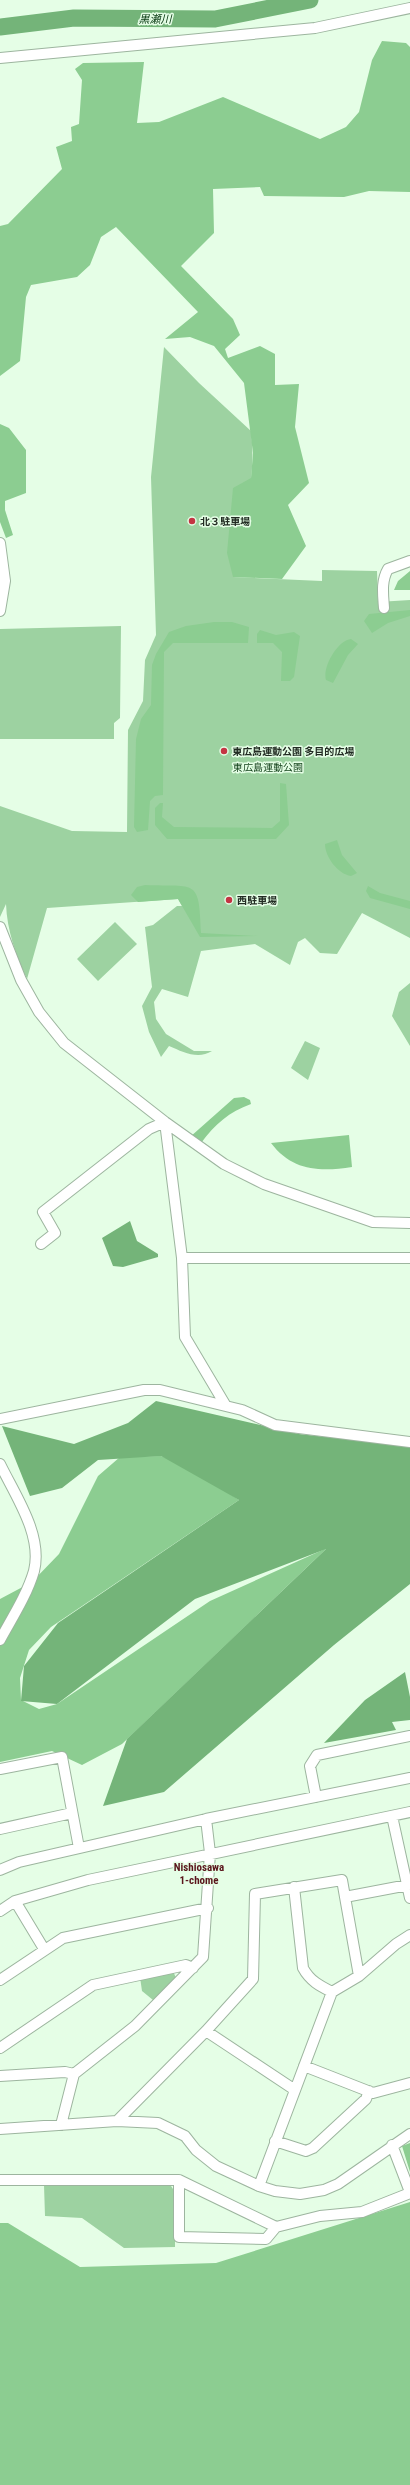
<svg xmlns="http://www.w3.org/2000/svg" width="410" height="2485" viewBox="0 0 410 2485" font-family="'Roboto Condensed','Noto Sans JP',sans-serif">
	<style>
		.green { fill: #9dd2a1 }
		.forest { fill: #8ccd91 }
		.water { fill: #74b479 }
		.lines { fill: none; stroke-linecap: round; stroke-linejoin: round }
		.river { stroke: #74b479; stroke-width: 17 }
		.minor-casing { stroke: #9db59f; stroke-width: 12 }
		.minor { stroke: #fff; stroke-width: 10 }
		.poi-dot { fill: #c43443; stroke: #e5fee6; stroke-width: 1.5 }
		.labels { text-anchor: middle; stroke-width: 3; stroke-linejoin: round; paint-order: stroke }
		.poi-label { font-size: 10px; font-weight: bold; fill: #222c23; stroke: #e5fee6; text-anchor: start }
		.park-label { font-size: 10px; fill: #0f3e17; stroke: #e5fee6 }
		.water-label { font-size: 11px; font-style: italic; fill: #063710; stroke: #e5fee6 }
		.neighbourhood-label { font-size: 11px; font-weight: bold; fill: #5a151c; stroke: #e5fee6 }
	</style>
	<rect width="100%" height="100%" fill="#e5fee6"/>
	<path class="green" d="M164,347L199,383L251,431C257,480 242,529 233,577L322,581V570L377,571L378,602L410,600V938L362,913L337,954L320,953L305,938L298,942L290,965L255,944L201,951L188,997L162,989L154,1002L156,1019L166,1034L194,1051H212C198,1060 183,1052 169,1046L161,1057L149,1032L142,1006L152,987L145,927L153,925L177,906H182L178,899L47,908L27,979C16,955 7,931 6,904L0,917V806L72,831L127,832L128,730L143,701L145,660L156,635L151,477Z
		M121,626L120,718L114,723V739H0V629Z
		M115,922L137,944L98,981L77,959Z
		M410,983V1046L392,1016L399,992Z
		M305,1041L320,1048L308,1080L291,1068Z
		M173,1971L176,1978L153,2000L142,1991L140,1977Z
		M44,2185L171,2186L175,2192V2247L124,2248L82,2218L45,2216Z"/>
	<path class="forest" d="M382,41L406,43L410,47V192L369,191L344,197L264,196L260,187L213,189L214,233L181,266L233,319L240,335L225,349L228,358L260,346L275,354V385L299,384L295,427L309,483L288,505L306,546L282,579L233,577L227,553L233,488L251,478L253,453L244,383L214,346L190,337L165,339L198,312L116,227L101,237L90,265L77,277L31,285L26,297L20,361L0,376V226L8,224L62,169L56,147L72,141L71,127L79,124L82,80L75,69L83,63L144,62L137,123L159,122L223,97L320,139L346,127L359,112L372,60Z
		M0,424L9,428L26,450V493L5,501V510L13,535L6,538L0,522Z
		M410,571V590H394L398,581Z
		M410,610V616L388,623L372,633L364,621L369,614Z
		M214,622H232L249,627L248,643H173L164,652L163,795L155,796L150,801L148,830L137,832L134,827L136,739L141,719L151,705L152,665L156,654L169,632L186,626Z
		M260,630L276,635L294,632L300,636L294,677L290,681H281L282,652L273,643H257V634Z
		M351,639L358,644L348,655L333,683L326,680C322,667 338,640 351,639Z
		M280,783L286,784L289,825L276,839H167L155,825V808L160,803H163L162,817L174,827L272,828L280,821Z
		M337,840L342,855L357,873L351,876C338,874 325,857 325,844Z
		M145,885C197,887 199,878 201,933L258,936L200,937L178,899L138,902L131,895L137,887Z
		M368,886L380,893L410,901V909L370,898L366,891Z
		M244,1097L250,1100L251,1104C229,1112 215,1124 201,1143L190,1137L234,1098Z
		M349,1135L352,1167C320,1172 292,1171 271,1143Z
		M161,1456L193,1469L239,1500L51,1627L29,1650L20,1678L21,1700L39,1709L57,1704L210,1601L327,1548L122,1744L82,1765L52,1751L0,1762V1599L32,1582L59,1554L98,1476L120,1457Z
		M410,2143V2172L402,2146Z
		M410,2202V2485H0V2223H8L80,2267L216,2263Z"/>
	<path class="water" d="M130,1221L137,1241L158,1254V1257L123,1267L113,1266L102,1238Z
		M156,1401L299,1434L410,1446V1584L334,1645L164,1792L103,1806L127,1739L326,1549L195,1599L57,1704L21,1701L24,1666L58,1623L239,1500L161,1456L98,1460L62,1488L30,1496L2,1426L74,1444L128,1423Z
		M405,1672L410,1697V1720L392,1722L396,1730L324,1743L365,1700Z"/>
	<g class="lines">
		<path class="river" d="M0,27L74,18L215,19L310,0"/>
		<g class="minor-casing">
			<path id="minor" d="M0,58L315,28L410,8
				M0,543L5,581L0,611
				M384,608C383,594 381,581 388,569L410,561
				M0,927L21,980L39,1012L64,1043L165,1122L224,1164L264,1184L373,1222L410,1223
				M41,1244L55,1233L43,1212L149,1129L165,1122L182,1258L185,1337L226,1406
				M182,1258H410
				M0,1419L144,1390H160L242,1410L275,1425L410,1442
				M0,1464C15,1495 43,1535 34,1571C27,1595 12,1618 0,1640
				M0,1769L62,1757L79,1848
				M316,1797L310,1766L317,1755L410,1736
				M392,1816L410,1898
				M0,1829L72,1813
				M0,1870L19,1862L206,1819L410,1778
				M294,1887L303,1968C310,1981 320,1986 332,1992
				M345,1897L408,1885
				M15,1901L44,1949
				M0,1911L15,1901L88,1880L410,1812
				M0,1980L63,1938L208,1908
				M206,2031L295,2090
				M0,2048L93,1985L186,1965L193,1968
				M304,2066L373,2093L410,2083
				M0,2076L65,2072L74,2074
				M117,2121L206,2031L253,1979L255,1894L342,1880L359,1976
				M61,2125L74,2074L135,2026L203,1957L210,1853L206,1819
				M0,2129L117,2121L158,2123L185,2136L196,2150L216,2166L259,2186L275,2191L300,2194L324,2190L338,2184L410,2134
				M275,2141L306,2151L313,2148L366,2099L369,2091
				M392,2145L410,2192
				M0,2180H179L276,2227
				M179,2180V2237L266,2239L276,2227L320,2216L362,2212L410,2193
				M259,2186L332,1992L359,1976L396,1944L410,1935"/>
		</g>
		<use href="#minor" class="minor"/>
	</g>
	<g class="poi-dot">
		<circle cx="192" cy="521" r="4"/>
		<circle cx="224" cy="751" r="4"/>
		<circle cx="229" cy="900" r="4"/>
	</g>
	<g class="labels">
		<g class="poi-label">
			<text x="200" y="525">北３駐車場</text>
			<text x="232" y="755">東広島運動公園 多目的広場</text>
			<text x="237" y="904">西駐車場</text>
		</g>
		<g class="park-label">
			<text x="268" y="771">東広島運動公園</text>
		</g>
		<g class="water-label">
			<text x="155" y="23">黒瀬川</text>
		</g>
		<g class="neighbourhood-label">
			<text x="199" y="1871">Nishiosawa<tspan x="199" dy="13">1-chome</tspan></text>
		</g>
	</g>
</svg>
